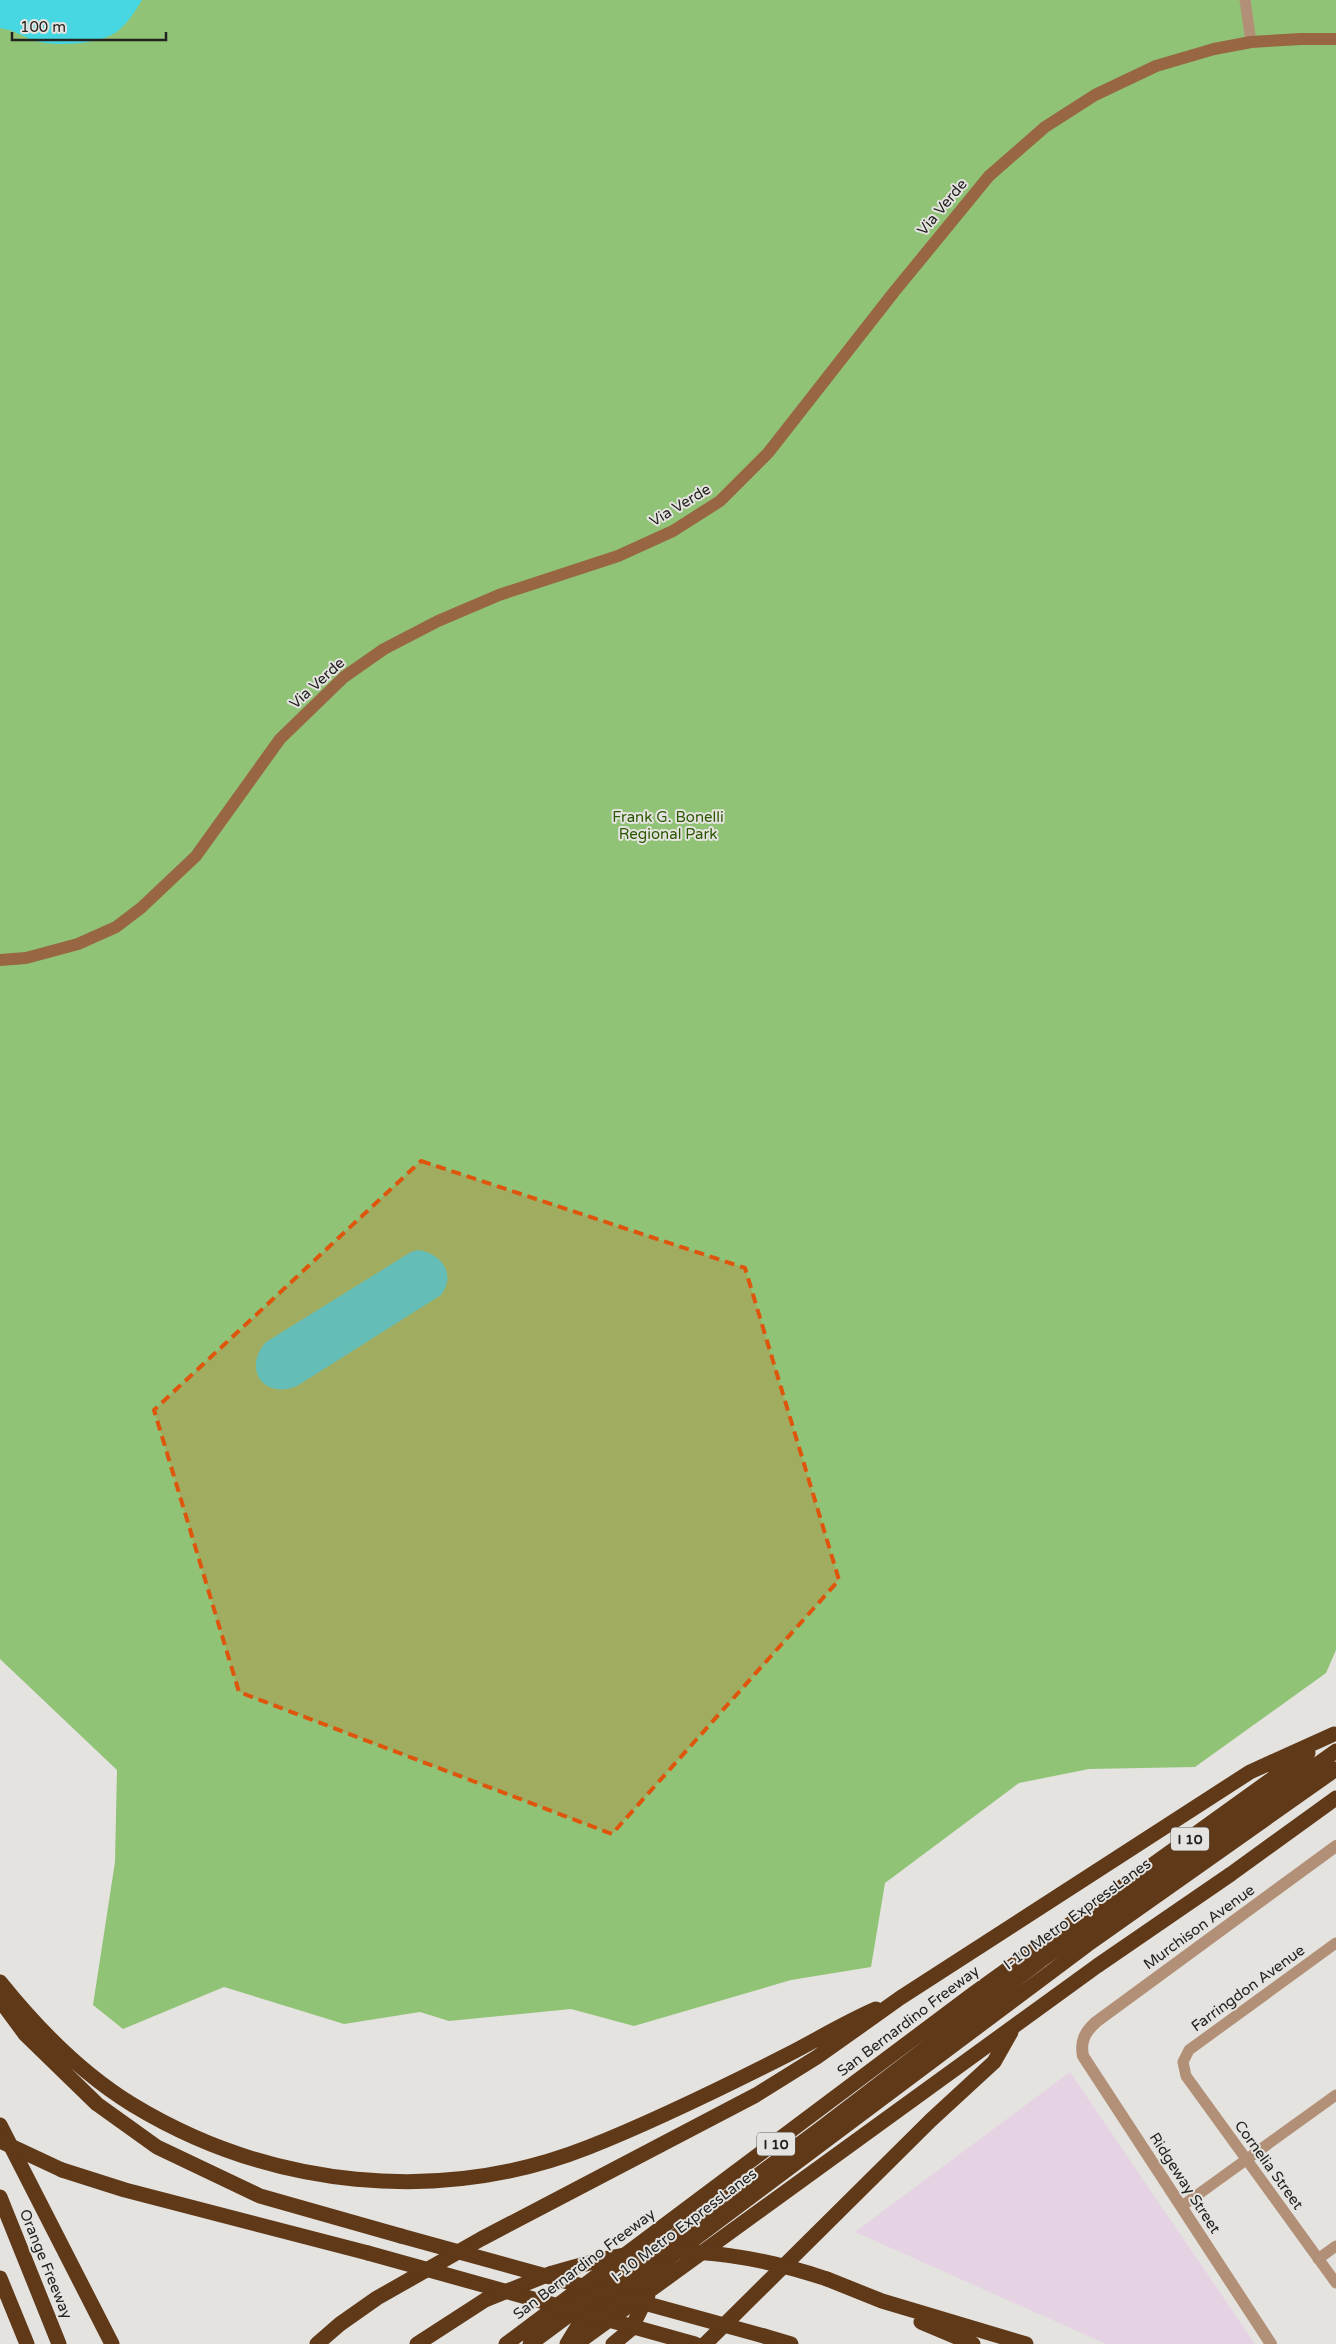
<svg xmlns="http://www.w3.org/2000/svg" width="1336" height="2344" viewBox="0 0 1336 2344" font-family="'Varela Round',sans-serif">
	<style>
		.commercial { fill: #e5d3e4 }
		.green { fill: #91c376 }
		.water { fill: #47d7e2 }
		.lines { fill: none; stroke-linecap: round; stroke-linejoin: round }
		.minor { stroke: #b29077; stroke-width: 11 }
		.tertiary { stroke: #b29077; stroke-width: 12 }
		.secondary { stroke: #986642; stroke-width: 12 }
		.motorway { stroke: #603919; stroke-width: 15 }
		.motorway-bridge { stroke: #603919; stroke-width: 15 }
		.marked { fill: #de560d; fill-opacity: 0.2; stroke: #de560d; stroke-width: 4; stroke-dasharray: 10 6; stroke-linejoin: round }
		.labels { text-anchor: middle; stroke-width: 4; stroke-linejoin: round; paint-order: stroke }
		.shield { fill: #e4e3df; stroke: #5d5c5a; stroke-width: 1 }
		.shield-label { font-size: 14px; font-weight: bold; fill: #232221 }
		.street-label { font-size: 15px; fill: #232221; stroke: #e4e3df }
		.park-label { font-size: 15px; fill: #2a5800; stroke: #e4e3df }
	</style>
	<rect width="100%" height="100%" fill="#e4e3df"/>
	<path class="commercial" d="M1070,2072L1255,2344H1106L855,2232Z"/>
	<path class="green" d="M0,0H1336V1650L1326,1673L1195,1767L1089,1769L1019,1783L885,1883L871,1967L791,1980L634,2026L571,2009L449,2021L420,2012L344,2024L224,1987L123,2029L93,2005L115,1862L117,1770L0,1659Z"/>
	<path class="water" d="M0,0H142C135,11 127,25 115,33C97,45 52,47 32,40C21,35 13,30 0,28Z
		M418,1250C441,1253 457,1274 441,1295L297,1386C264,1400 242,1369 266,1342L411,1252Z"/>
	<g class="lines">
		<path class="minor" d="M1245,0L1251,42
			M1336,1943L1189,2050L1183,2062L1186,2076L1336,2283
			M1182,2206L1336,2095
			M1318,2259L1336,2246"/>
		<path class="tertiary" d="M1271,2344L1083,2056C1080,2041 1085,2032 1096,2022L1336,1846"/>
		<path class="secondary" d="M0,960L26,958L78,944L116,927L141,908L196,856L280,739L344,677L384,649L438,621L499,595L618,556L673,531L720,501L768,453L894,292L989,176L1045,127L1095,95L1156,66L1214,49L1251,42L1301,39H1336"/>
		<path class="motorway" d="M0,1982C37,2028 82,2074 133,2105C270,2188 440,2206 589,2147C657,2120 724,2087 789,2054C818,2039 846,2022 876,2009
			M0,2000L25,2034L97,2104L157,2147L260,2196L401,2236
			M0,2125L112,2344
			M62,2170L125,2190L368,2253
			M0,2197L59,2344
			M0,2278L27,2344
			M827,2279L882,2301L1026,2344
			M921,2322L973,2344
			M764,2336L791,2344
			M317,2344L340,2324L377,2298L481,2239L756,2095L817,2057L900,1998L1250,1772L1334,1734
			M417,2344L485,2300L552,2273
			M506,2344L973,1994L1308,1753
			M530,2344L820,2129L1040,1961L1336,1751
			M567,2344L578,2326L1087,1945L1336,1769
			M576,2344L1097,1966L1231,1874L1336,1798
			M613,2344L631,2329L648,2295
			M705,2344L931,2120L994,2062L1011,2032"/>
		<path class="motorway-bridge" d="M0,2141L62,2170
			M401,2236L764,2336
			M368,2253L695,2344
			M556,2272C581,2265 605,2258 631,2254C695,2246 765,2258 827,2279"/>
	</g>
	<path class="marked" d="M421,1161L745,1268L839,1580L612,1834L239,1692L154,1410Z"/>
	<g class="labels">
		<g class="shield">
			<rect x="1171" y="1827.5" width="38" height="23" rx="4"/>
			<rect x="757" y="2132.5" width="38" height="23" rx="4"/>
		</g>
		<g class="shield-label">
			<text x="1190" y="1844">I 10</text>
			<text x="776" y="2149">I 10</text>
		</g>
		<g class="street-label">
			<text transform="translate(942 207) rotate(-50)" y="5">Via Verde</text>
			<text transform="translate(680 505) rotate(-31)" y="5">Via Verde</text>
			<text transform="translate(317 683) rotate(-42)" y="5">Via Verde</text>
			<text transform="translate(1077 1914) rotate(-36)" y="5">I-10 Metro ExpressLanes</text>
			<text transform="translate(1199 1927) rotate(-36)" y="5">Murchison Avenue</text>
			<text transform="translate(1248 1988) rotate(-36)" y="5">Farringdon Avenue</text>
			<text transform="translate(908 2021) rotate(-37)" y="5">San Bernardino Freeway</text>
			<text transform="translate(1269 2165) rotate(54)" y="5">Cornelia Street</text>
			<text transform="translate(1185 2183) rotate(57)" y="5">Ridgeway Street</text>
			<text transform="translate(684 2225) rotate(-37)" y="5">I-10 Metro ExpressLanes</text>
			<text transform="translate(46 2264) rotate(68)" y="5">Orange Freeway</text>
			<text transform="translate(584 2264) rotate(-37)" y="5">San Bernardino Freeway</text>
		</g>
		<g class="park-label">
			<text x="668" y="822">Frank G. Bonelli<tspan x="668" dy="17">Regional Park</tspan></text>
		</g>
	</g>
	<path d="M12 32v8h154v-8" fill="none" stroke="#232221" stroke-width="2.5"/>
	<text x="20" y="32" font-size="15" fill="#232221" stroke="#e4e3df" stroke-width="4" paint-order="stroke">100 m</text>
</svg>
